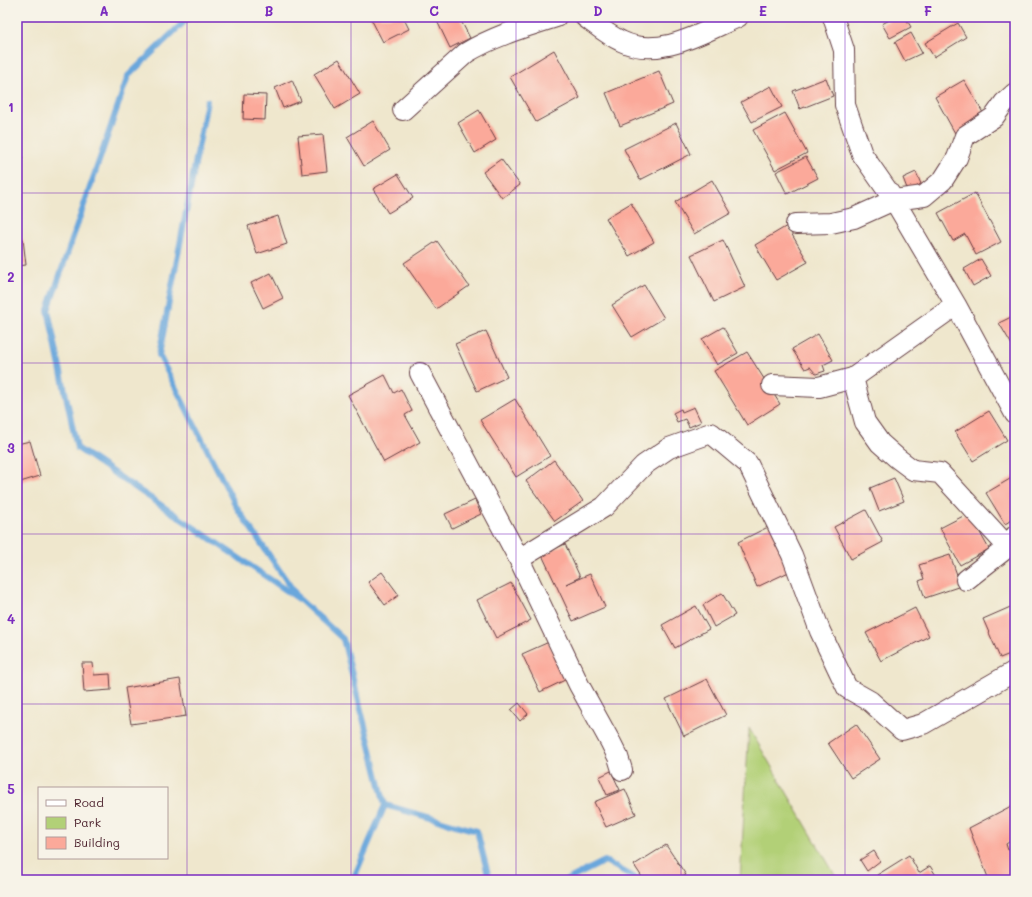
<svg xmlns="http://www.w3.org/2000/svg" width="1032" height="897" viewBox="0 0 1032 897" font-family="Mali,sans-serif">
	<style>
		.green { fill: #b2d077; stroke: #7e7851 }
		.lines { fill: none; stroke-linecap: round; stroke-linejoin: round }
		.stream { stroke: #6aa7dc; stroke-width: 6 }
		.building { fill: #fba99a }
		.street-casing { stroke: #633d43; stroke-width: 22 }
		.street { stroke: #fff; stroke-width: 20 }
		.grid { fill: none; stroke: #7b2cbf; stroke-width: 1; stroke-opacity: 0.55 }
		.neatline { fill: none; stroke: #7b2cbf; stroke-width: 1.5 }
		.grid-label { font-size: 13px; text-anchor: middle; font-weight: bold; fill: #7b2cbf }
	</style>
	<rect width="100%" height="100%" fill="#f7f3e8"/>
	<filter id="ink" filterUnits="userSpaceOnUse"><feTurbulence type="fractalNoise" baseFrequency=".025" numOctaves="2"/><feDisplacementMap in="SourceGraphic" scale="8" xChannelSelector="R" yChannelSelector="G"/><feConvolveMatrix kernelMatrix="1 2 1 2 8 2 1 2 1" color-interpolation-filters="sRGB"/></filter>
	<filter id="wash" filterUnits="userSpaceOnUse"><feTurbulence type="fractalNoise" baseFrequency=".012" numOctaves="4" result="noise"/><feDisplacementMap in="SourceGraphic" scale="16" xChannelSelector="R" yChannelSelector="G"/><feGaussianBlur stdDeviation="0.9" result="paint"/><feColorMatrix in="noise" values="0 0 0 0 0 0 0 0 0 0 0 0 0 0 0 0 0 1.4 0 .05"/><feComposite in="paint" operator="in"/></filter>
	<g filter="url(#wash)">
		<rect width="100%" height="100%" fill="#efe7cd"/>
		<path class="green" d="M749,728L838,880H740Z"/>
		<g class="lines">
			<path class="stream" d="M189,17L128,76L48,310L77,448L299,599L343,639L385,805L353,880
				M207,101L159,355L237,508L297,596
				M385,805L477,831L489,878L493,880
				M567,880L605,861L639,880"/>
		</g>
		<g id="blocks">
			<path class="building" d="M370,17H403L409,29L383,42Z
				M445,17H459L470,38L450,48L437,21Z
				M895,17H905L911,27L890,38L882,24Z
				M958,23L966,37L934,57L925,43Z
				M911,33L922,53L905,61L895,42Z
				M554,50L580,98L536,122L510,77Z
				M339,59L360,94L335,109L314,74Z
				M659,71L673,104L620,126L606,93Z
				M826,78L833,96L800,109L793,91Z
				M292,80L301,101L283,108L275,88Z
				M964,80L986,118L956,135L935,97Z
				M771,86L782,107L752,122L741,102Z
				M244,94L266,95L265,120L243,119Z
				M479,110L496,140L475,153L458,123Z
				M785,113L807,153L775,170L753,130Z
				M373,121L390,150L364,166L347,137Z
				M676,123L691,154L640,180L624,149Z
				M17,131L23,159L17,160Z
				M323,134L327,171L302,174L298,136Z
				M806,157L818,178L787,194L776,172Z
				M501,159L520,185L502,198L483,172Z
				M916,172L921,184L908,191L903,178Z
				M398,174L413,198L388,213L373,189Z
				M712,180L731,213L694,234L675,202Z
				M975,193L1001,242L976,255L965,234L953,241L938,213Z
				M631,203L654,242L629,256L606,218Z
				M278,216L287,244L257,254L248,226Z
				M787,226L808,262L776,280L755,245Z
				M23,239L26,265L17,266V240Z
				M723,240L745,287L714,302L691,255Z
				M437,241L469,286L436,309L404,263Z
				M981,259L991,276L973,286L964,269Z
				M271,273L283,298L263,308L251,283Z
				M644,285L664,318L632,337L612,305Z
				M1015,315V350L999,323Z
				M723,327L738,353L717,365L702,339Z
				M486,331L507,377L477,391L455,344Z
				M818,334L833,360L823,365L825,371L816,374L810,367L805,369L792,349Z
				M747,352L780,404L747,425L714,371Z
				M385,375L394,393L401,389L412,411L405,415L420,442L384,462L348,395Z
				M515,399L550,456L516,477L480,420Z
				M694,407L701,422L689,427L685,419L677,422L673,413L681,409L682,412Z
				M989,411L1007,440L973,461L955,432Z
				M30,441L40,476L17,483V444Z
				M554,460L583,501L555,521L526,481Z
				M1015,476V518L1005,524L986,493Z
				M894,478L904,501L879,511L870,488Z
				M475,500L481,514L452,528L445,514Z
				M866,510L883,542L851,559L834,527Z
				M969,513L989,549L960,565L940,528Z
				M774,524L795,569L757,587L738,542Z
				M565,544L580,577L566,584L590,574L605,607L573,621L542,555Z
				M950,555L961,586L925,598L919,581L924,579L919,565Z
				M382,572L399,595L385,605L368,582Z
				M511,583L531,620L496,638L477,600Z
				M722,593L735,615L714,627L703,605Z
				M1015,605V652L1000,658L983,619Z
				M696,606L709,629L675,648L662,625Z
				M915,608L929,636L881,661L866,633Z
				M549,642L567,679L540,692L522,654Z
				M82,663H93L94,675L110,674L111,690L84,692Z
				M180,679L186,716L131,724L125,688Z
				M707,679L726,715L684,736L666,699Z
				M519,703L528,714L520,721L511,710Z
				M856,724L880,759L851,778L828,743Z
				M611,771L620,790L607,795L599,777Z
				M625,789L636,814L606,827L594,802Z
				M1015,804V838L1006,844L1008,850L1015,848V880H989L969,828Z
				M666,845L686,875L677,880H644L634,865Z
				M874,851L880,861L867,871L860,860Z
				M909,855L919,873L930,866L939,880H880L877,875Z"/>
		</g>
	</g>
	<g filter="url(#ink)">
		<use href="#blocks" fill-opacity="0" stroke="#633d43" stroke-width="1"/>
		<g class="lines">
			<g class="street-casing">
				<path id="street" d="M585,17C596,25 608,35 621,41C659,60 703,32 738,17
					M833,17L844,50L845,105L862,154L894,200L956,305L1015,414
					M403,110L466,53C494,36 525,27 556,17
					M796,224L831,223L854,218L894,200L924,196L943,180L957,158L965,136L994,117L1004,103L1015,93
					M420,373L519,559L579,685L611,743L618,757L622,770
					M853,378L865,422L880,443L897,458L913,470L940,473L1008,547
					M772,385L819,387L853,378L956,305
					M519,559L604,507L644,465L669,448L711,433L748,464L792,555L820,631L847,688L870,701L902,730L923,724L1015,671
					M966,580L1008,547L1015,536"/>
			</g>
			<use href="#street" class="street"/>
		</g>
	</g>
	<path class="grid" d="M187,17V880M351,17V880M516,17V880M681,17V880M845,17V880M17,193H1015M17,363H1015M17,534H1015M17,704H1015"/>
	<rect width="1032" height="897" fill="none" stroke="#f7f3e8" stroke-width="44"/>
	<rect x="38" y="787" width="130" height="72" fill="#f7f3e8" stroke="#b29e9c"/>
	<rect x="46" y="800" width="20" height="6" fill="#ffffff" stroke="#b29e9c"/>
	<text x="74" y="807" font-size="12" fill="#4a1f2b">Road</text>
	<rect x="46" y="817" width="20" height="12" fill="#b2d077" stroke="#b29e9c"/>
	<text x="74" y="827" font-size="12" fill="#4a1f2b">Park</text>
	<rect x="46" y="837" width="20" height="12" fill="#fba99a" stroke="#b29e9c"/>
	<text x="74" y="847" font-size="12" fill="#4a1f2b">Building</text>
	<rect x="22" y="22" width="988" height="853" class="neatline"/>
	<g class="grid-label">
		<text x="104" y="16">A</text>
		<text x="269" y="16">B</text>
		<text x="434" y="16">C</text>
		<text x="598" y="16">D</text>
		<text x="763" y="16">E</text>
		<text x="928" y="16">F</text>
		<text x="11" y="112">1</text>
		<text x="11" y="282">2</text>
		<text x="11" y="453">3</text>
		<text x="11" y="624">4</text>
		<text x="11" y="794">5</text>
	</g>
</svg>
